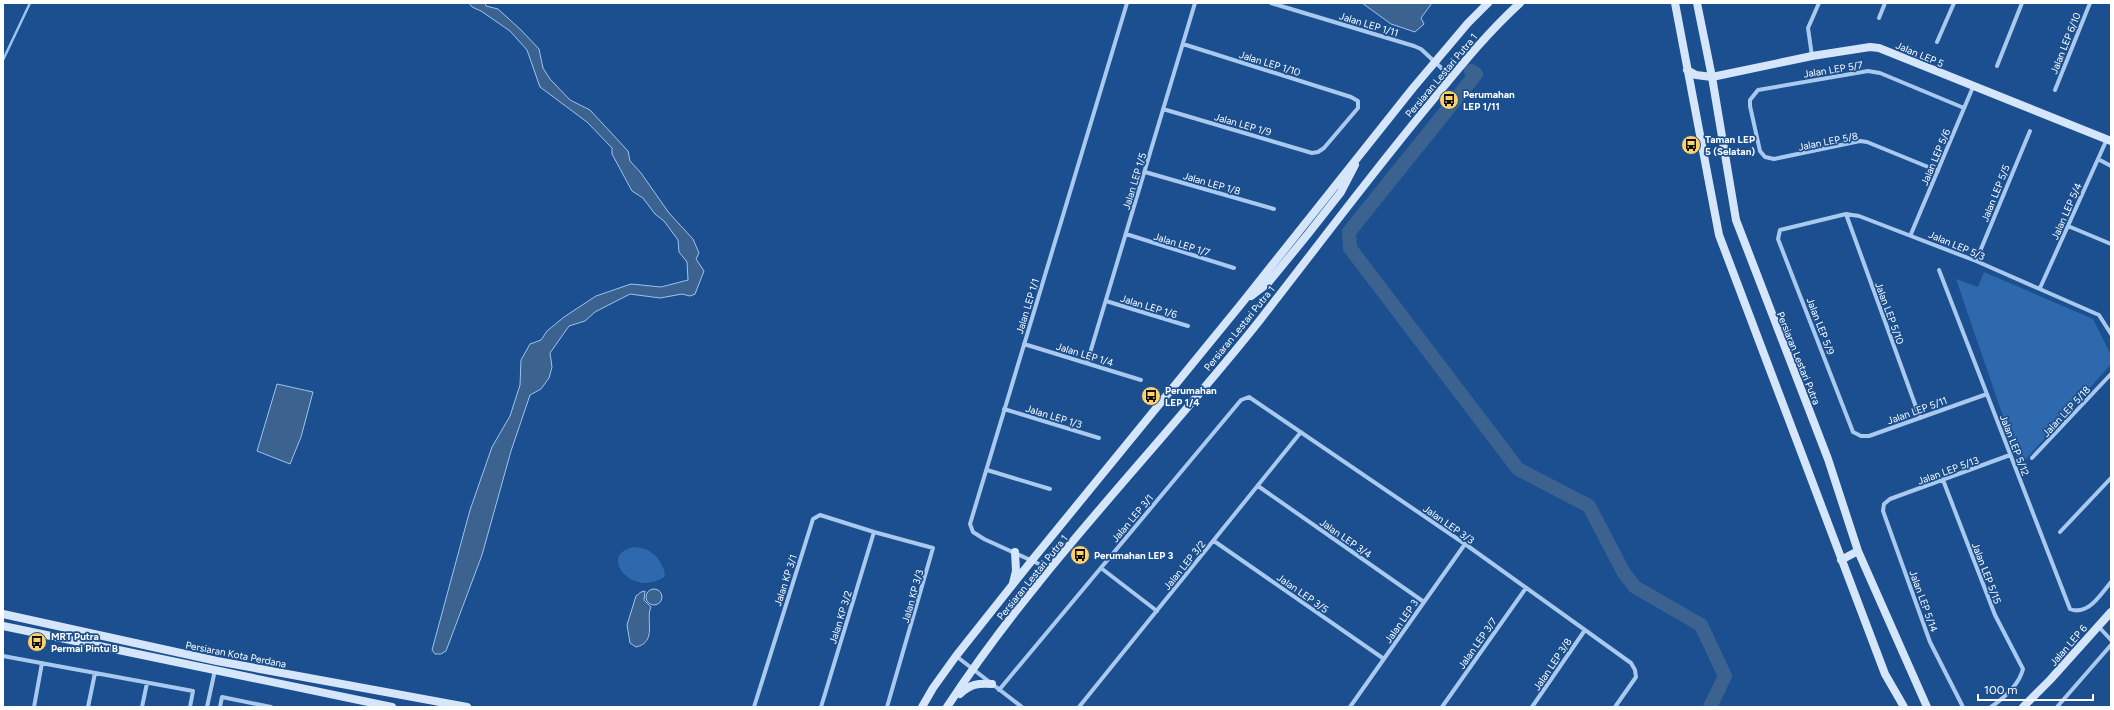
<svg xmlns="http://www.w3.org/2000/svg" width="2114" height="710" viewBox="0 0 2114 710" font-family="Figtree,sans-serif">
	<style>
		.green { fill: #2e69ad }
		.water { fill: #3c6290; stroke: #9cc4f0 }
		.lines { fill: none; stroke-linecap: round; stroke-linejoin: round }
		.stream { stroke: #9cc4f0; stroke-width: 2.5 }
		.river { stroke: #3c6290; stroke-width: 14 }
		.street { stroke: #a9c9ee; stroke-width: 4 }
		.secondary { stroke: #d6e6fa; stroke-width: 8 }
		.labels { text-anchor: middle; stroke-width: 3.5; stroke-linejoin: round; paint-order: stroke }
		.street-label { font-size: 10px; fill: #fff; stroke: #1b4f8f }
		.poi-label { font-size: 10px; font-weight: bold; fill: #fff; stroke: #1b4f8f; text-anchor: start }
	</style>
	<rect width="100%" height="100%" fill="#1b4f8f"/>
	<path class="green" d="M1984,272L2093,319L2111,355V364L2020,466L1956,279L1978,287Z
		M635,547C651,548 660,557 665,573L664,577C632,599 596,553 635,547Z"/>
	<path class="water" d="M469,3H485L486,6L498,9L521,30L539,49L543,68L550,79L570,100L590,110L628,151L630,161L641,173L669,213L693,239L699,253L696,259L704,271L695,294L690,296L682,294L660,298L630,294L595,312L585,321L569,326L550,353L552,367L549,378L541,389L530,395L511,451L482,555L446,651L441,654H435L432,650L470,510L492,447L510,416L520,385L521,360L530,344L541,340L547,331L564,317L596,296L631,284L661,287L688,280L687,262L679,252L678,240L664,221L655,214L643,198L632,191L612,154V148L587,122L540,87L527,50L510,31L481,11L472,7Z
		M1362,3H1432L1421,18L1424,24L1415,32L1391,24Z
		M277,384L313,392L301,437L290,464L257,451Z
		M646 597a8 8 0 1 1 16 0a8 8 0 1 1-16 0Z
		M645,591L644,600L651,607C645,619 658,642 636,647L630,643L627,625L636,596L641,592Z"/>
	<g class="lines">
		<path class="stream" d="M3,60L30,3"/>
		<path class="river" d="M1471,71L1476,74L1349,232L1350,248L1518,469L1589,506L1624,573L1635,587L1701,625L1725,676L1710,707"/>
		<path class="street" d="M1271,3L1414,46L1421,49L1451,77
			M1879,18L1885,3
			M1937,42L1954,3
			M1812,56L1808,28L1819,3
			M1997,66L2022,3
			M2055,90L2090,3
			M1163,109L1312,153L1318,152L1324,148L1358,108V101L1351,97L1183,44
			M2098,159L2111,166
			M1938,171L1867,142L1860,141L1774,159L1765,157L1760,151L1750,106V100L1758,90L1868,71L1880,73L1964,108
			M1145,172L1274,209
			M1846,214L1920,418
			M2068,226L2111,244
			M1126,234L1234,268
			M1911,234L1973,87
			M1976,261L2030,131
			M1939,270L2070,609C2088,616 2100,595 2111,582
			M2040,288L2107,139
			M1106,301L1188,326
			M1024,344L1141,380
			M1087,363L1195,3
			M1987,394L1869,436H1861L1853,432L1778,239L1780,230L1846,214L1859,216L1976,261L2099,315L2111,334
			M1004,409L1099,438
			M2032,458L2111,374
			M987,470L1050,489
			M1943,480L1995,615L2023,669C2019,685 2004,698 1991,707
			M1258,486L1424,602
			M2060,532L2111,478
			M1214,541L1384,659
			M1101,568L1157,611
			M1050,569L984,539L973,532L970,524L1127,3
			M2098,626L2111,640
			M3,656L193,691L190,707
			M956,656L1022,707
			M999,690L1241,400L1249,397L1465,544L1631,663L1635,670L1636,677L1615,707
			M34,707L42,663
			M88,707L95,673
			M142,707L147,683
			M207,707L215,670
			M220,707L222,697L271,707
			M754,707L813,519L820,515L874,532L933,548L887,707
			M821,707L874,532
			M1079,707L1301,432
			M1350,707L1465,544
			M1442,707L1526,588
			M1532,707L1585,630
			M1963,707L1930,642L1883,511L1884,504L1890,499L2010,455
			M2057,707L2111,645"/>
		<path class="secondary" d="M1675,3L1719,235L1885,674L1904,707
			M1697,3L1712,77L1736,220L1828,459L1858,551L1927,707
			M1687,70L1696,75L1712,77L1812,56L1870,47L1879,48L2111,141
			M1251,296L1268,283L1308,234L1341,192L1355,165
			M1841,560L1858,551
			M1013,583L1016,571L1015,552
			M3,614L217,661L467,707
			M3,626L392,707
			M960,694C970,684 978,683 992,684
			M922,707L933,688L956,656L1033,559L1242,303L1413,88L1468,23L1488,3
			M947,707C1038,568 1157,450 1260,320C1317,247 1372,173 1432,101C1460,67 1487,33 1520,3
			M2023,707L2050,680L2111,612"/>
	</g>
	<defs>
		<g id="bus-disc" transform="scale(1)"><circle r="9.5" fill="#ffd166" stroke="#1b4f8f"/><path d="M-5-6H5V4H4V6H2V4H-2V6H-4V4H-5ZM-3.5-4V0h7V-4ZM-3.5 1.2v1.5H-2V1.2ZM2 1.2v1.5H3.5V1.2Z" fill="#111"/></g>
	</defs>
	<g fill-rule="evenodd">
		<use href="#bus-disc" x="1449" y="100"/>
		<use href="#bus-disc" x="1691" y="145"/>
		<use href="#bus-disc" x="1151" y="396"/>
		<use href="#bus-disc" x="1080" y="555"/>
		<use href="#bus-disc" x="37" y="642"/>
	</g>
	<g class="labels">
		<g class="street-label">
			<text transform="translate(1369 24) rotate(17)" y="4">Jalan LEP 1/11</text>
			<text transform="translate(2065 43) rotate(-68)" y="4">Jalan LEP 6/10</text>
			<text transform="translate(1920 54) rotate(23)" y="4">Jalan LEP 5</text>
			<text transform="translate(1270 63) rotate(17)" y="4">Jalan LEP 1/10</text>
			<text transform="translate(1833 69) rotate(-9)" y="4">Jalan LEP 5/7</text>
			<text transform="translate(1441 75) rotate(-50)" y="4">Persiaran Lestari Putra 1</text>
			<text transform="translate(1243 124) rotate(16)" y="4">Jalan LEP 1/9</text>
			<text transform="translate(1828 141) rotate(-11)" y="4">Jalan LEP 5/8</text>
			<text transform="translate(1935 157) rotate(-67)" y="4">Jalan LEP 5/6</text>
			<text transform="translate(1134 181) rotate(-73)" y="4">Jalan LEP 1/5</text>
			<text transform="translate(1212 183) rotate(16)" y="4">Jalan LEP 1/8</text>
			<text transform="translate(1995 193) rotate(-68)" y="4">Jalan LEP 5/5</text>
			<text transform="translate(2066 211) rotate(-66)" y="4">Jalan LEP 5/4</text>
			<text transform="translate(1182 244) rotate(17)" y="4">Jalan LEP 1/7</text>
			<text transform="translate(1957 245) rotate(23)" y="4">Jalan LEP 5/3</text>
			<text transform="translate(1027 306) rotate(-73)" y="4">Jalan LEP 1/1</text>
			<text transform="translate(1149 306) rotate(17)" y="4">Jalan LEP 1/6</text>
			<text transform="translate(1890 313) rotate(70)" y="4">Jalan LEP 5/10</text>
			<text transform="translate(1821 326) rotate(69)" y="4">Jalan LEP 5/9</text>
			<text transform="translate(1239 328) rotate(-51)" y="4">Persiaran Lestari Putra 1</text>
			<text transform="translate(1085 354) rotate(17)" y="4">Jalan LEP 1/4</text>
			<text transform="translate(1799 358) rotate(68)" y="4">Persiaran Lestari Putra</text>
			<text transform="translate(1917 410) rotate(-20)" y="4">Jalan LEP 5/11</text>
			<text transform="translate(2066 411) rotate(-47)" y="4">Jalan LEP 5/18</text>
			<text transform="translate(1054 416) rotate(17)" y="4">Jalan LEP 1/3</text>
			<text transform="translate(2015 445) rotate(69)" y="4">Jalan LEP 5/12</text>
			<text transform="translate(1948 470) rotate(-20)" y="4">Jalan LEP 5/13</text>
			<text transform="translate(1132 518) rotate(-50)" y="4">Jalan LEP 3/1</text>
			<text transform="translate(1449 524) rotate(35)" y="4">Jalan LEP 3/3</text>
			<text transform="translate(1346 538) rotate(35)" y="4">Jalan LEP 3/4</text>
			<text transform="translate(1184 565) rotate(-51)" y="4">Jalan LEP 3/2</text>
			<text transform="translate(1987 573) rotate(69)" y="4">Jalan LEP 5/15</text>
			<text transform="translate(1032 577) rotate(-51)" y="4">Persiaran Lestari Putra 1</text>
			<text transform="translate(785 580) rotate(-72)" y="4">Jalan KP 3/1</text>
			<text transform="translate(1303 593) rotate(35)" y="4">Jalan LEP 3/5</text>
			<text transform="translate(912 596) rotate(-74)" y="4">Jalan KP 3/3</text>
			<text transform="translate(1924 601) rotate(70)" y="4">Jalan LEP 5/14</text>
			<text transform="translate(840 617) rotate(-73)" y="4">Jalan KP 3/2</text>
			<text transform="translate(1401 621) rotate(-55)" y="4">Jalan LEP 3</text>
			<text transform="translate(1477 643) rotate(-55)" y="4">Jalan LEP 3/7</text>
			<text transform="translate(2068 645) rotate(-49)" y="4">Jalan LEP 6</text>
			<text transform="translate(236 654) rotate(11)" y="4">Persiaran Kota Perdana</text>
			<text transform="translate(1552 664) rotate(-56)" y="4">Jalan LEP 3/8</text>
		</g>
		<g class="poi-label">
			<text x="1463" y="98">Perumahan<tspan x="1463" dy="12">LEP 1/11</tspan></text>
			<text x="1705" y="143">Taman LEP<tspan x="1705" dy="12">5 (Selatan)</tspan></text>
			<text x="1165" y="394">Perumahan<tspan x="1165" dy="12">LEP 1/4</tspan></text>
			<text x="1094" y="559">Perumahan LEP 3</text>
			<text x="51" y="640">MRT Putra<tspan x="51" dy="12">Permai Pintu B</tspan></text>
		</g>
	</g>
	<rect width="2114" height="710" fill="none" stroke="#ffffff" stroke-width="8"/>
	<path d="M1978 694v6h115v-6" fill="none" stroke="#ffffff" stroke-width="2"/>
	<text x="1984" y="694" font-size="12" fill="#ffffff" stroke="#1b4f8f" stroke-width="3" paint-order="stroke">100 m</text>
</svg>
